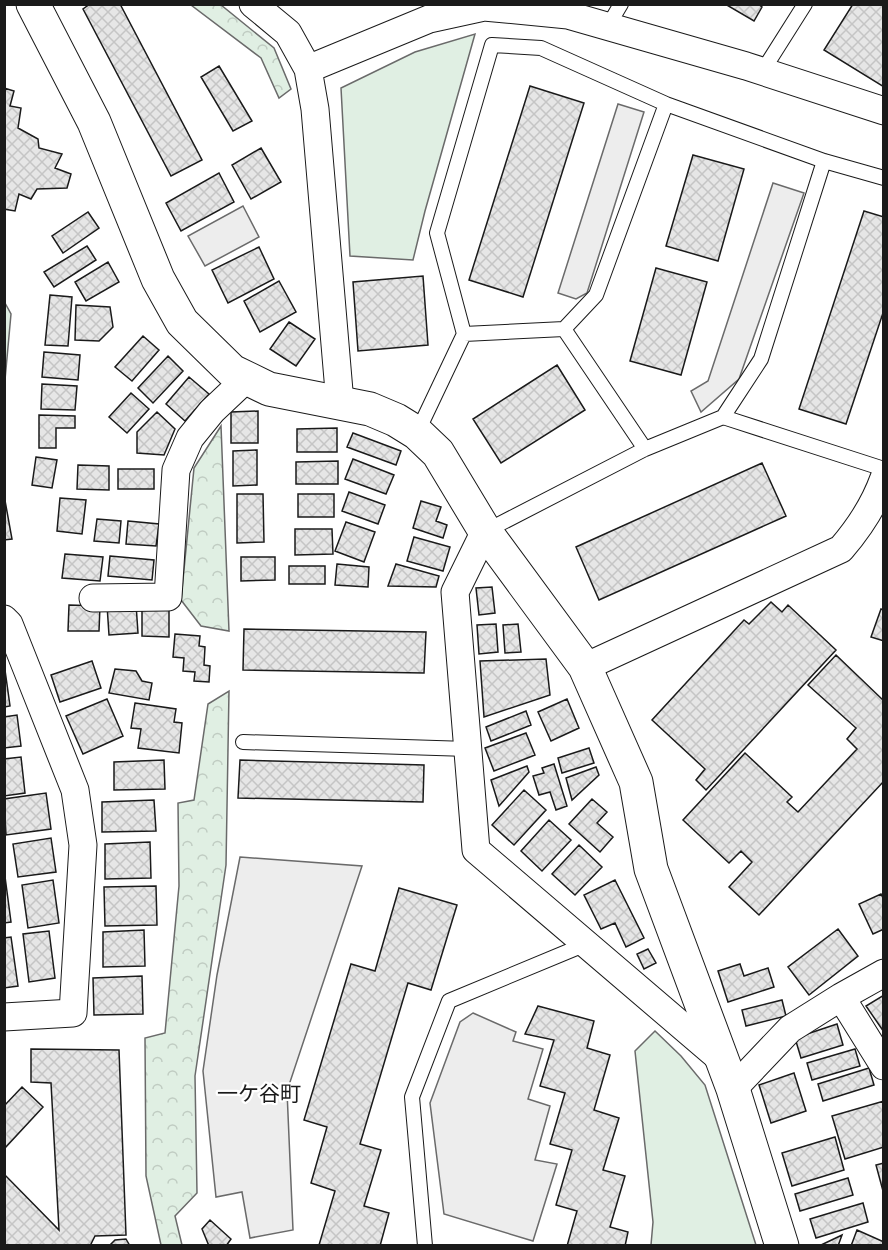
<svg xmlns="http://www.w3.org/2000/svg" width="888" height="1250" viewBox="0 0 888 1250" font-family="'Source Sans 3','Noto Sans JP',sans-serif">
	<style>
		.forest { fill: url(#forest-crowns); stroke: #6a6a6a; stroke-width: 1.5 }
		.park { fill: #e0efe3; stroke: #6a6a6a; stroke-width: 1.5 }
		.parking { fill: #ededed; stroke: #6a6a6a; stroke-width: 1.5 }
		.building { fill: url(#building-cross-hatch); stroke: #1a1a1a; stroke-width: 1.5 }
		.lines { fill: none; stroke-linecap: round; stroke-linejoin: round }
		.service-casing { stroke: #1a1a1a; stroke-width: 16 }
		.minor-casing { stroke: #1a1a1a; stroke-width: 29 }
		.tertiary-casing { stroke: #1a1a1a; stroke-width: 35 }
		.service { stroke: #fff; stroke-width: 14 }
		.minor { stroke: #fff; stroke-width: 27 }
		.tertiary { stroke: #fff; stroke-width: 33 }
		.labels { text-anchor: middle; stroke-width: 4.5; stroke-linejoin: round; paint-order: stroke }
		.neighbourhood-label { font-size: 21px; fill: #1a1a1a; stroke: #fff }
	</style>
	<defs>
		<pattern id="forest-crowns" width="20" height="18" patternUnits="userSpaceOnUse" patternTransform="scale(1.5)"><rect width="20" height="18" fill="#e0efe3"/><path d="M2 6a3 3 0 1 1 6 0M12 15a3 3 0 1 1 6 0" fill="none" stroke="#c0ccc2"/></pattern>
		<pattern id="building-cross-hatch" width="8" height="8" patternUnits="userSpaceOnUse" patternTransform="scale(1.5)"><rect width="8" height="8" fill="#e6e6e6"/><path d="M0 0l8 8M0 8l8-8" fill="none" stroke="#c5c5c5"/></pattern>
	</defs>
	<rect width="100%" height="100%" fill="#fff"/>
	<path class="forest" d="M191,5H221L274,48L291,89L279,98L261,58Z
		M221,426L229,631L201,626L181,600L194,468Z
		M229,691L226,865L195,1076L197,1193L175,1216L182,1245H161L146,1176L145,1038L165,1033L179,886L178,803L194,800L208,704Z"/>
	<path class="park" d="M475,34L425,211L413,260L350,256L341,88L415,52Z
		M5,303L11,314L5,380Z
		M655,1031L681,1056L705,1085L756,1245H651L653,1222L635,1051Z"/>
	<path class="parking" d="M618,104L644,112L587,293L576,299L558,293Z
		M773,183L804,193L739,379L701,412L691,391L708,381Z
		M243,206L259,237L205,266L188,236Z
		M240,857L362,866L287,1091L293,1230L250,1238L242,1192L216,1197L203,1071L217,975Z
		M473,1013L516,1032L513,1041L543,1049L528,1099L550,1106L535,1160L557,1164L533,1241L444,1214L430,1103L460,1022Z"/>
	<path class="building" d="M90,4H120L202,160L171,176L83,9Z
		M725,4H758L762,7L754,21Z
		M853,4H884V87L824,50Z
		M219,66L252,121L233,131L201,77Z
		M530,86L584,103L523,297L469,280Z
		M4,88L14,91L10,106L21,108L18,128L38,139L39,148L62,154L55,168L71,174L67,188L37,189L31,199L19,194L15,211L4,209Z
		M261,148L281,182L251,199L232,165Z
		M693,155L744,169L718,261L666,246Z
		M219,173L234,202L181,231L166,203Z
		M864,211L884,217V310L846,424L799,409Z
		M88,212L99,228L63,253L52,236Z
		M87,246L96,260L54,287L44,272Z
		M259,247L274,279L228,303L212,270Z
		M108,262L119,282L86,301L75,282Z
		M656,268L707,282L681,375L630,361Z
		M423,276L428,345L358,351L353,282Z
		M279,281L296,312L260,332L244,301Z
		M50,295L72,297L68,346L45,345Z
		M76,305L110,307L113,327L99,341L75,340Z
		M289,322L315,339L296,366L270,349Z
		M143,336L159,350L132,381L115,367Z
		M44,352L80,355L78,380L42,377Z
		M168,356L183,371L153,403L138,388Z
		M557,365L585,410L501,463L473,419Z
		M189,377L209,394L185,421L166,404Z
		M42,384L77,386L75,410L41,409Z
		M131,393L149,409L127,433L109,417Z
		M258,411V443H231V412Z
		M157,412L175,429L164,455L137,453V432Z
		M39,415L75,416V428H56V448H39Z
		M337,428V452H297V429Z
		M353,433L401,451L396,465L347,447Z
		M257,450V485L233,486V451Z
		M36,457L57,460L52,488L32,485Z
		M353,459L394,475L386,494L345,479Z
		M338,461V484H296V462Z
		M762,463L786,516L599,600L576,547Z
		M78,465L109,466V490L77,489Z
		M118,469H154V489H118Z
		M349,492L385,505L378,524L342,511Z
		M237,494H263L264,542L237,543Z
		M298,494H334V517H298Z
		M4,495L12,539L4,540Z
		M60,498L86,500L82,534L57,531Z
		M421,501L441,507L436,521L447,525L443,538L413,528Z
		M97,519L121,521L119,543L94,541Z
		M128,521L159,524L156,546L126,544Z
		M346,522L375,532L364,562L335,551Z
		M295,529H332L333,554L295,555Z
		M414,537L450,547L443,571L407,561Z
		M65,554L103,557L100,581L62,578Z
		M110,556L154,560L152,580L108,576Z
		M241,557H275V580L241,581Z
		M337,564L369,567L368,587L335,585Z
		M396,564L439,576L436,587L388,586Z
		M289,566H325V584H289Z
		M492,587L495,613L479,615L476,588Z
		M771,602L782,612L788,605L836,650L706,790L696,780L705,769L652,720L744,620L749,624Z
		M136,604L138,633L109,635L107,605Z
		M69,605L100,606L99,631H68Z
		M142,605H169V637L142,636Z
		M881,609L884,610V641L871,637Z
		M496,624L498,652L479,654L477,625Z
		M518,624L521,652L505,653L503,625Z
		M244,629L426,632L424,673L243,670Z
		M175,634L200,636L199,646L205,647L204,665L210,666L209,682L194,681L195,672L183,671L184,658L173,657Z
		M836,655L884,701V781L759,915L729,887L752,862L741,851L729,863L683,820L745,753L792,797L787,802L798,812L857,749L847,739L856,728L808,685Z
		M546,659L550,695L484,717L480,661Z
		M92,661L101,688L60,702L51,675Z
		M115,669L136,671L142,681L152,683L149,700L109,693Z
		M5,670L10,706L4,707V670Z
		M107,699L123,736L83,754L66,716Z
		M567,699L579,728L551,741L538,712Z
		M135,703L176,709L174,722L182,723L179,753L138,748L141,729L131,728Z
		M526,711L531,725L491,741L486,727Z
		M17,715L21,746L4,748V717Z
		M526,733L535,755L494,771L485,748Z
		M589,748L594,763L562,773L558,758Z
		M21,757L25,793L4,796V759Z
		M164,760L165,789L114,790V762Z
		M240,760L424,765L423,802L238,798Z
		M554,764L567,806L556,810L550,792L539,795L533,776L544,773L542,768Z
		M527,766L529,772L499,806L491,780Z
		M596,767L599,775L572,800L566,778Z
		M524,790L546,810L514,845L492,825Z
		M46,793L51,829L6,835L4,799Z
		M592,799L607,812L597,823L613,837L600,852L569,824Z
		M154,800L156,831L102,832V802Z
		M549,820L571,840L542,871L521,851Z
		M51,838L56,872L18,877L13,844Z
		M150,842L151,878L105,879V844Z
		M579,845L602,867L575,895L552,874Z
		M4,869L11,922L4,923Z
		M53,880L59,923L28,928L22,885Z
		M615,880L644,938L626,947L615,923L601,929L584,895Z
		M156,886L157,925L105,926L104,887Z
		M399,888L457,905L431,990L408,983L360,1144L381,1150L364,1206L389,1213L380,1246H321L319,1245L335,1191L311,1183L327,1127L304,1120L351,964L375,971Z
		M881,894L884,900V929L873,934L859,904Z
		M838,929L858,956L809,995L788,967Z
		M144,930L145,966L103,967V932Z
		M49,931L55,978L29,982L23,934Z
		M11,937L18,986L4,988V938Z
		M648,949L656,963L644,969L637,954Z
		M740,964L744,976L768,968L774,987L728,1002L718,971Z
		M142,976L143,1014L94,1015L93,978Z
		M884,995V1032L866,1006Z
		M782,1000L786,1016L746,1026L742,1010Z
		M538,1006L594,1021L587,1048L610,1055L594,1110L619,1118L603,1170L625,1176L610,1227L628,1232L625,1246H567L577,1211L556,1205L572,1150L550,1144L565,1093L540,1086L554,1040L525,1034Z
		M837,1024L843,1045L801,1058L795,1038Z
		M31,1049L119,1050L126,1235L95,1236L90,1246H4V1174L59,1230L51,1083L31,1082Z
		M855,1049L860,1066L812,1080L807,1063Z
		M869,1068L874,1085L823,1101L818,1084Z
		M794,1073L806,1111L771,1123L759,1085Z
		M22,1087L43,1107L4,1149V1106Z
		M884,1101V1147L845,1159L832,1116Z
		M835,1137L844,1170L792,1186L782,1153Z
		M884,1163V1191H883L876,1165Z
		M848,1178L853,1195L800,1211L795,1194Z
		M863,1203L868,1222L816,1238L810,1219Z
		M210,1220L231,1239L226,1246H209L202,1229Z
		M857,1230L884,1242V1246H851Z
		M842,1235L838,1246H819Z
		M126,1239L130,1246H109L115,1240Z"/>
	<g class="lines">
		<g class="service-casing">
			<path id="service" d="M608,26L621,4
				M762,72L805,4
				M564,329L645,449
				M464,334L564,329L596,295L666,104
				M723,417L884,469
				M417,433L464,334L437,233L492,45L541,48L666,104L824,161L884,178
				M486,531L645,449L723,417L761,359L824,161
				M243,742L468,749
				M425,1246L412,1097L449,1001L586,944"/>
		</g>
		<g class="minor-casing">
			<path id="minor" d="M253,4L288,33L308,69L315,109L340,403
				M308,69L429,19L484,7L568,15L746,66L884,111
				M485,531L455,592L476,850L723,1061
				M93,598L168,597L176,470L190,438L212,411L247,378
				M4,619L9,624L75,790L83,845L73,1013L4,1017
				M585,667L841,549C860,527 874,506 884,478
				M841,997L884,973
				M733,1089L790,1029L841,997L884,1066"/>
		</g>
		<g class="tertiary-casing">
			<path id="tertiary" d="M33,4L94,122L158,279L182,322L232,371L269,389L370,409L396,420L417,433L438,453L485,531L585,667L636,782L651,869L733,1089L782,1246"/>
		</g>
		<use href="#service" class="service"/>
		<use href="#minor" class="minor"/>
		<use href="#tertiary" class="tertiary"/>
	</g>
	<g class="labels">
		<g class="neighbourhood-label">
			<text x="259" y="1101">一ケ谷町</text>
		</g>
	</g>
	<rect width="888" height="1250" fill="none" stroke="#1a1a1a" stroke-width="12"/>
</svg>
